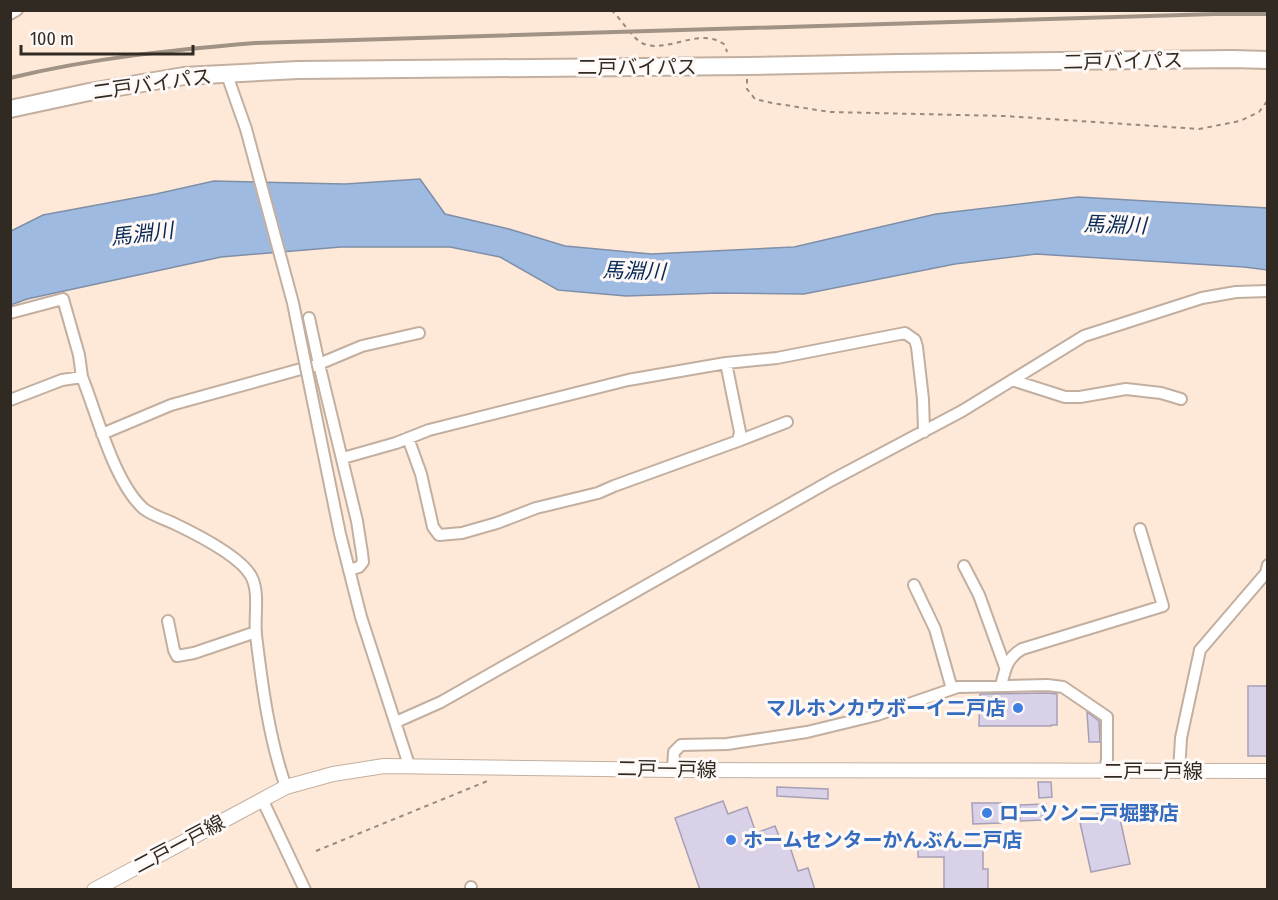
<svg xmlns="http://www.w3.org/2000/svg" width="1278" height="900" viewBox="0 0 1278 900" font-family="'Fira Sans Condensed','Noto Sans JP',sans-serif">
	<style>
		.water { fill: #9fbae0; stroke: #7e8fa7; stroke-width: 1.5 }
		.building { fill: #d8d1e8; stroke: #a6a0b6; stroke-width: 1.5 }
		.lines { fill: none; stroke-linecap: round; stroke-linejoin: round }
		.minor-casing { stroke: #c3af9f; stroke-width: 14 }
		.major-casing { stroke: #c3af9f; stroke-width: 16 }
		.highway-casing { stroke: #c3af9f; stroke-width: 20 }
		.path { stroke: #988a7e; stroke-width: 2; stroke-dasharray: 4.5 4.5; stroke-linecap: butt }
		.minor { stroke: #fff; stroke-width: 10 }
		.major { stroke: #fff; stroke-width: 14 }
		.highway { stroke: #fff; stroke-width: 16 }
		.rail { stroke: #a09285; stroke-width: 4 }
		.minor-bridge-casing { stroke: #c3af9f; stroke-width: 14; stroke-linecap: butt }
		.minor-bridge { stroke: #fff; stroke-width: 10 }
		.shop-dot { fill: #3f7fe0; stroke: #fef9f6; stroke-width: 2 }
		.labels { text-anchor: middle; stroke-width: 6; stroke-linejoin: round; paint-order: stroke }
		.street-label { font-size: 20px; fill: #312a23; stroke: #fef9f6 }
		.shop-label { font-size: 20px; font-weight: bold; fill: #366cbe; stroke: #fef9f6; text-anchor: start }
		.water-label { font-size: 21px; font-style: italic; fill: #062958; stroke: #fef9f6 }
	</style>
	<rect width="100%" height="100%" fill="#fee9d8"/>
	<path class="water" d="M420,179L445,214L509,229L565,246L651,254L794,247L936,214L1078,197L1267,208V270L1244,267L1036,254L955,264L804,294L718,293L626,296L558,290L500,257L450,247H341L221,257L27,299L11,305V231L43,215L156,194L214,181L345,184Z"/>
	<path class="building" d="M1248,686H1268V756H1248Z
		M1047,693L1057,694V725H1051V726H979L980,694Z
		M1087,712L1099,721L1100,742H1089Z
		M1038,782H1051L1052,797L1039,798Z
		M777,787L828,789V799L777,796Z
		M723,801L728,814L747,807L756,833L775,826L784,849L790,847L798,871L808,868L815,890H700L675,818Z
		M972,803H1001V823L973,824Z
		M1046,804V815L1042,816V820L1020,821V805Z
		M1118,810L1130,864L1091,872L1079,818Z
		M918,841L983,843V869H988V890H944V857H918Z"/>
	<g class="lines">
		<g class="minor-casing">
			<path id="minor" d="M10,14L17,10
				M227,75L246,129
				M10,313L63,299L79,355L82,377
				M309,318L319,364L362,346L419,333
				M1012,380L1065,397H1080L1126,389L1161,393L1181,399
				M10,400L62,380L82,377C97,414 114,483 144,509C152,515 164,519 173,523C194,533 240,556 251,576C260,592 254,617 256,635C262,685 269,739 286,787
				M318,426L340,534L361,617L409,765
				M102,434L171,405L319,364L357,521L362,553L363,562L359,567L349,570
				M408,438L421,474L433,527L439,535L462,533L497,523L536,508L598,493L614,486L738,441L740,432L726,363
				M738,441L787,422
				M343,458L396,443L429,430L628,380L726,363L777,358L905,333L915,340L917,347L923,399L924,432
				M964,566L979,595L1005,667
				M914,585L935,629L952,689
				M168,621L174,650L177,656L194,653L256,632
				M1001,686C1005,669 1007,658 1022,649L1163,606L1140,529
				M396,722L441,702L832,480L962,411L1084,336L1202,298L1236,292L1268,291
				M673,770L674,752L681,745L727,744L807,732L877,715L958,687L1047,685L1063,687L1107,717V759L1105,771
				M1179,772L1181,738L1200,650L1266,573L1268,565
				M262,799L305,890
				M471,887V890"/>
		</g>
		<g class="major-casing">
			<path id="major" d="M94,890L286,787L333,774L384,766L673,770L1268,771"/>
		</g>
		<g class="highway-casing">
			<path id="highway" d="M10,109L89,92L184,76L298,70L747,66L897,63L1232,59L1268,60"/>
		</g>
		<path class="path" d="M611,10C621,18 633,40 644,44C669,53 701,26 725,45L727,52
			M747,79V89L755,99L772,103L830,112L1005,116L1199,129L1240,121L1259,112L1268,100
			M316,851L490,780"/>
		<use href="#minor" class="minor"/>
		<use href="#major" class="major"/>
		<use href="#highway" class="highway"/>
		<path class="rail" d="M10,78C92,58 172,50 255,43L1215,14H1268"/>
		<g class="minor-bridge-casing">
			<path id="minor-bridge" d="M246,129L293,303L318,426"/>
		</g>
		<use href="#minor-bridge" class="minor-bridge"/>
	</g>
	<g class="shop-dot">
		<circle cx="1018" cy="708" r="6"/>
		<circle cx="987" cy="813" r="6"/>
		<circle cx="731" cy="840" r="6"/>
	</g>
	<g class="labels">
		<g class="street-label">
			<text transform="translate(1123 61) rotate(-1)" y="7">二戸バイパス</text>
			<text x="637" y="74">二戸バイパス</text>
			<text transform="translate(152 84) rotate(-8)" y="7">二戸バイパス</text>
			<text transform="translate(667 769) rotate(1)" y="7">二戸一戸線</text>
			<text x="1153" y="778">二戸一戸線</text>
			<text transform="translate(179 844) rotate(-28)" y="7">二戸一戸線</text>
		</g>
		<g class="shop-label">
			<text x="1006" y="715" text-anchor="end">マルホンカウボーイ二戸店</text>
			<text x="999" y="820">ローソン二戸堀野店</text>
			<text x="743" y="847">ホームセンターかんぶん二戸店</text>
		</g>
		<g class="water-label">
			<text transform="translate(1115 225) rotate(2)" y="7">馬淵川</text>
			<text transform="translate(142 234) rotate(-7)" y="7">馬淵川</text>
			<text transform="translate(634 271) rotate(2)" y="7">馬淵川</text>
		</g>
	</g>
	<rect width="1278" height="900" fill="none" stroke="#312a23" stroke-width="24"/>
	<path d="M21 45v9h172v-9" fill="none" stroke="#312a23" stroke-width="3"/>
	<text x="30" y="45" font-size="18" fill="#312a23" stroke="#fef9f6" stroke-width="4.5" paint-order="stroke">100 m</text>
</svg>
